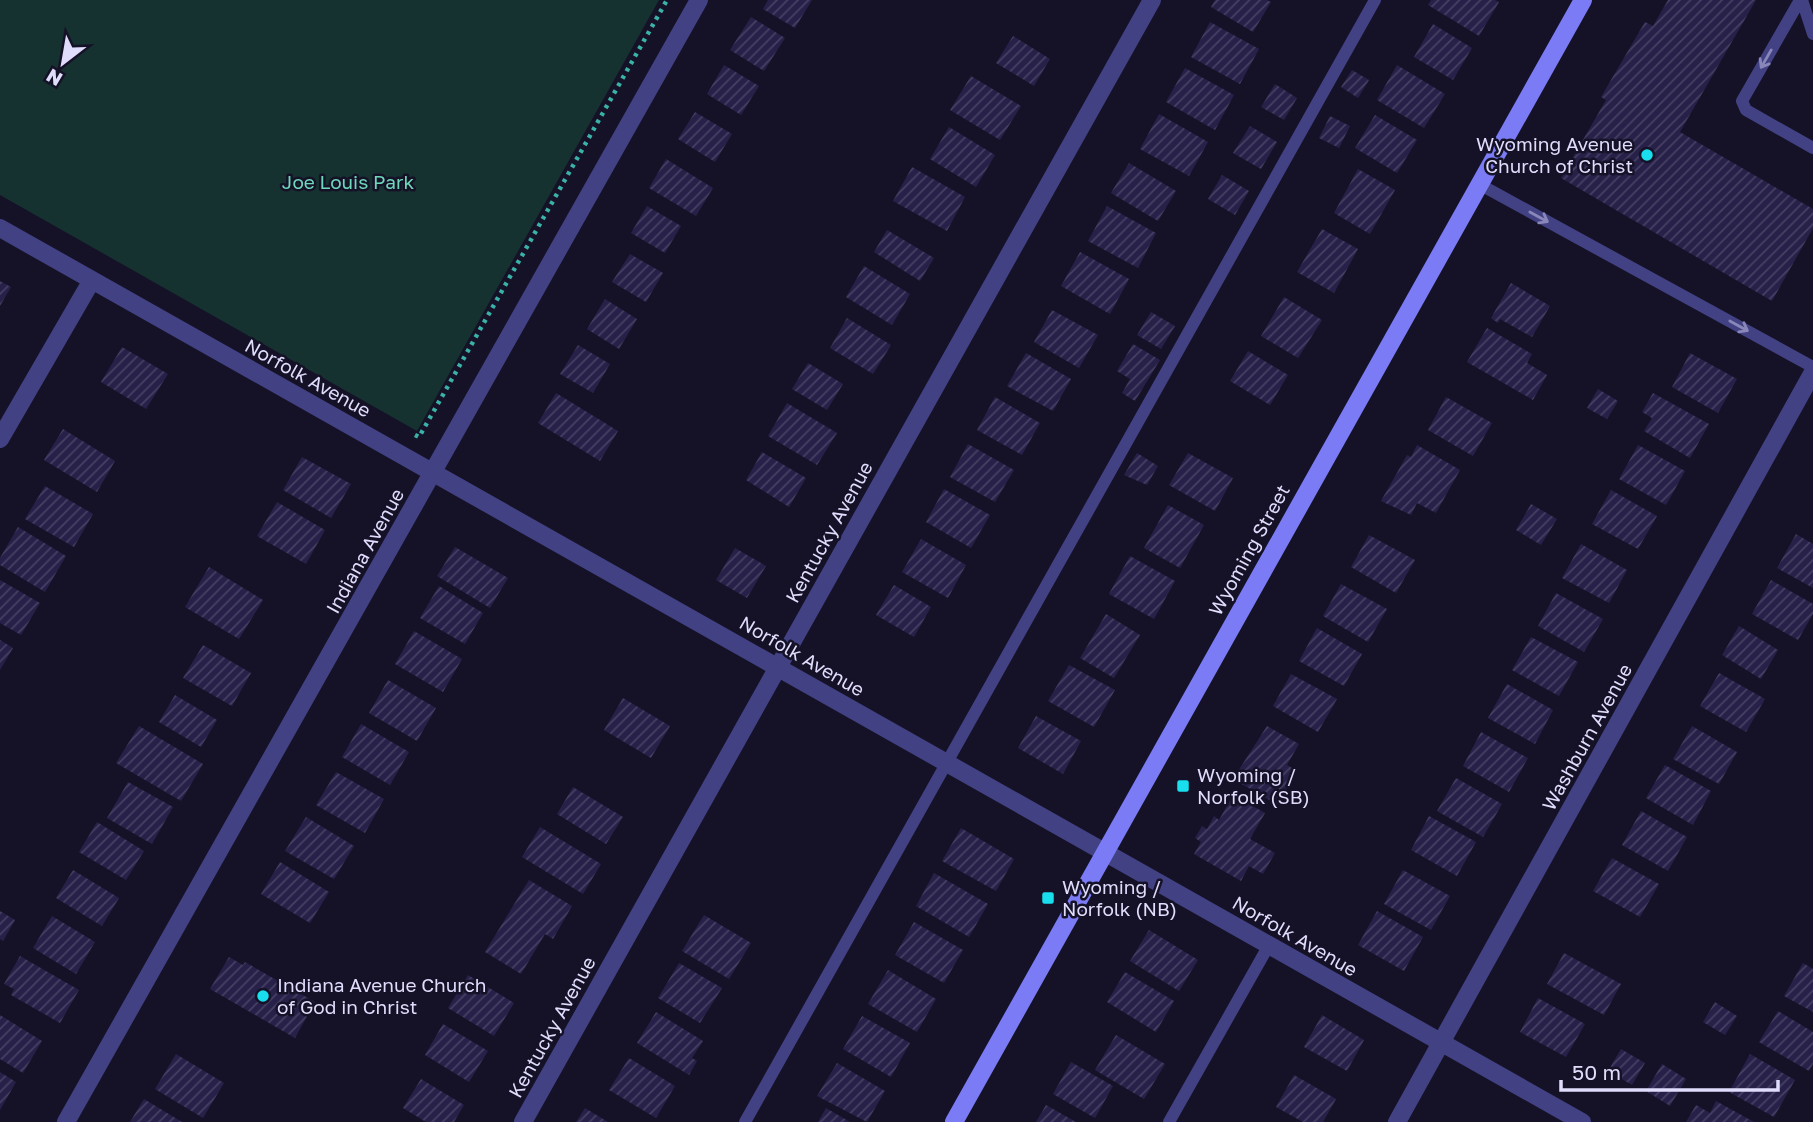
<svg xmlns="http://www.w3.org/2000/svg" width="1813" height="1122" viewBox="0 0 1813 1122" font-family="'Golos Text',sans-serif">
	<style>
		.green { fill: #163230 }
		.building { fill: url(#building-hatch) }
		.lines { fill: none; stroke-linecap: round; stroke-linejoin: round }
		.path { stroke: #3ab2a7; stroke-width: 4.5; stroke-dasharray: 3.5 5; stroke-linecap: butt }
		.lane { stroke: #424183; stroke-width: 12 }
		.street { stroke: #424183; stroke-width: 18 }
		.secondary { stroke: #7b7cf5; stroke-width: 18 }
		.oneway { stroke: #8987b9 }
		.poi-dot { fill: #18deed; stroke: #151228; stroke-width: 2.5 }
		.labels { text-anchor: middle; stroke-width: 5; stroke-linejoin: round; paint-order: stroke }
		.poi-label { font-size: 19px; fill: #dfdcfc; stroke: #151228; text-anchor: start }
		.park-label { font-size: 19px; fill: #6dd8ba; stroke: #151228 }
		.street-label { font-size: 19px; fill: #dfdcfc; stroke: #151228 }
	</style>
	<defs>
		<pattern id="building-hatch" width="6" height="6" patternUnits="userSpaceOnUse" patternTransform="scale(1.75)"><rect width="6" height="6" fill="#272048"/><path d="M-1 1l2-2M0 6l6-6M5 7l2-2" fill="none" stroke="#464063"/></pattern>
	</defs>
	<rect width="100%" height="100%" fill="#151228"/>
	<path class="green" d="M0,0H659L417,431L0,195Z"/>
	<path class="building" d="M768,0H812L795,28L763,9Z
		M1215,0H1267L1271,2L1253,32L1211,7Z
		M1431,0H1495L1499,2L1479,36L1428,5Z
		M1668,0H1756L1680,132L1813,209V228L1772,301L1561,178L1606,100L1601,97L1645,22L1653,26Z
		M751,17L785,38L764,71L730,50Z
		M1210,22L1259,49L1240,84L1191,57Z
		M1433,24L1472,48L1453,80L1414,57Z
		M1013,36L1050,59L1034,86L996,63Z
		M724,65L759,86L741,115L707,94Z
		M1397,65L1445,94L1424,128L1377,100Z
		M1185,68L1234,95L1215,130L1166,102Z
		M1352,70L1369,80L1358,98L1341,87Z
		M971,76L1021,106L1000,140L950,110Z
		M1275,84L1297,98L1284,120L1261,107Z
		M695,112L732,134L715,162L678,139Z
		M1159,114L1208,142L1189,176L1140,149Z
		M1375,115L1417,140L1397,173L1355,148Z
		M1330,116L1350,126L1339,148L1319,138Z
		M1250,126L1277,142L1261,169L1233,153Z
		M949,127L995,155L976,187L930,159Z
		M666,159L713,188L696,216L649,188Z
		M1129,163L1176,191L1158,221L1111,193Z
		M912,167L965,197L947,231L893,201Z
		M1358,169L1395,190L1370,234L1334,213Z
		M1222,175L1249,191L1235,215L1208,199Z
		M647,206L681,226L665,253L631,233Z
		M1107,206L1156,233L1138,268L1088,241Z
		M1322,229L1358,249L1334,293L1297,272Z
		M887,230L934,258L920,281L874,252Z
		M1080,252L1129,279L1110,314L1061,286Z
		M630,254L663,273L646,302L612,282Z
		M864,266L910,294L892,325L846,297Z
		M0,281L11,287L0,306Z
		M1511,283L1550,306L1532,337L1500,319L1498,323L1491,318Z
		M1284,297L1322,320L1298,358L1261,336Z
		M605,299L637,319L619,349L587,329Z
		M1052,310L1098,335L1079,368L1034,342Z
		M1151,312L1175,326L1161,349L1137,335Z
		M847,318L891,345L873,374L830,348Z
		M1487,328L1532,354L1527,363L1547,375L1533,400L1467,362Z
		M1133,344L1160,360L1135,401L1122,393L1130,379L1117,371Z
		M578,345L610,364L593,393L560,374Z
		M122,347L168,374L146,409L101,382Z
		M1248,351L1288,375L1270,405L1230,381Z
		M1026,353L1071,379L1053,411L1007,386Z
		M1690,353L1737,379L1718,413L1672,387Z
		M808,363L843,384L827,410L792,389Z
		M1598,389L1618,401L1607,419L1587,408Z
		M556,393L618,431L600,461L538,423Z
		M1653,393L1709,424L1690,458L1644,431L1652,418L1642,412Z
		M995,397L1040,423L1022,455L977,430Z
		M1446,397L1492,423L1473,456L1428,430Z
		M787,403L837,433L817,465L768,436Z
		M63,429L115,461L97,492L44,460Z
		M968,444L1014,470L995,502L950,477Z
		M1417,445L1460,470L1436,513L1417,503L1411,515L1381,501L1407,455L1411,457Z
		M1638,445L1685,471L1666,505L1619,479Z
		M762,452L806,478L789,507L746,480Z
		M1137,453L1158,466L1147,485L1124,475Z
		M1188,453L1233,478L1215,511L1169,485Z
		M302,457L351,484L331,518L283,490Z
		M45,486L93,514L74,547L25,519Z
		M944,489L990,515L971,548L926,522Z
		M1611,490L1657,516L1638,549L1592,524Z
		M277,502L325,530L306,564L257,536Z
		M1531,504L1557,519L1541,545L1516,530Z
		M1168,505L1204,525L1180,568L1144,548Z
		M18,527L66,556L45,592L0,565V558Z
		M1796,534L1813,544V588L1777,568Z
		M1369,535L1415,560L1396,593L1351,567Z
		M921,539L966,565L948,598L902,572Z
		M1581,544L1627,570L1609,603L1562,578Z
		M455,547L508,578L490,608L437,576Z
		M735,548L766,566L747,598L716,580Z
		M1130,556L1175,581L1154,619L1109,594Z
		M209,567L263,600L239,639L185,607Z
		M0,580L40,603L21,635L0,623Z
		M1771,580L1813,604V614L1798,640L1752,614Z
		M1341,584L1387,609L1368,642L1323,616Z
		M894,585L931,607L914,637L876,615Z
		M439,586L483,613L465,644L420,618Z
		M1556,593L1603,619L1584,652L1538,626Z
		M1106,614L1140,635L1114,678L1080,658Z
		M1739,626L1778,650L1761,679L1722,655Z
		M1317,628L1362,654L1344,686L1299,661Z
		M414,631L462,659L443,692L395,664Z
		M1531,637L1578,662L1559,696L1512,670Z
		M0,640L13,648L0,670Z
		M203,645L251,673L232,706L183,678Z
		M1069,665L1115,690L1094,727L1048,701Z
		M1719,673L1765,699L1746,732L1700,706Z
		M1291,674L1337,699L1318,732L1273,706Z
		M388,680L436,708L417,741L369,713Z
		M1507,684L1553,710L1535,744L1488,718Z
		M175,695L217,720L201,747L159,722Z
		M623,698L670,726L651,758L604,730Z
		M1036,716L1081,741L1063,774L1018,748Z
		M361,724L409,752L390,785L342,757Z
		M139,726L203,764L181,801L116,763Z
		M1267,726L1299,744L1287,765L1297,771L1278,805L1233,779Z
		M1692,726L1737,752L1719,784L1673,759Z
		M1481,732L1528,758L1509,792L1463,766Z
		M1665,765L1711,791L1693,825L1646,798Z
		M336,772L384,799L365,833L316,805Z
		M1456,778L1502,804L1483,837L1437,811Z
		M128,782L173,807L152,844L107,818Z
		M573,787L623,817L606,844L557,814Z
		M1233,795L1265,813L1250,839L1275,853L1263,874L1249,866L1241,881L1194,854L1201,842L1195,838L1202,826L1207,829L1214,816L1219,820Z
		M1641,811L1687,837L1668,871L1622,845Z
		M1429,816L1476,842L1457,876L1411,850Z
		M306,817L354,846L334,879L285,851Z
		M97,822L144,851L126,880L79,852Z
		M540,827L601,864L583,894L522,857Z
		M961,828L1014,859L996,891L942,861Z
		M1612,858L1659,884L1640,917L1593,891Z
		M280,862L329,892L310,923L261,894Z
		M73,870L119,898L102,926L56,898Z
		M1403,870L1450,896L1431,930L1384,904Z
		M934,873L988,904L969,937L916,906Z
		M529,880L572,906L553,939L545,934L521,974L485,952Z
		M0,911L15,920L3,941L0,939Z
		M1377,911L1423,937L1404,971L1358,945Z
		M704,915L751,943L729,979L682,951Z
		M52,916L95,942L76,974L33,948Z
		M914,922L963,950L944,983L895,955Z
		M1149,930L1198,960L1179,991L1130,961Z
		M1564,953L1621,984L1604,1015L1547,984Z
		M20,956L79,990L60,1023L11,995L14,989L4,984Z
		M229,957L243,965L245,962L315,1002L295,1038L210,989Z
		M679,963L722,988L700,1023L658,998Z
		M1803,963L1813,969V1012L1784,996Z
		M888,970L936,999L917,1032L868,1004Z
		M1125,972L1174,1001L1156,1032L1107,1002Z
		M468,975L514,1003L494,1036L448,1008Z
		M1538,998L1585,1024L1566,1057L1520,1032Z
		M1715,1002L1737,1016L1725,1035L1703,1022Z
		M1778,1011L1813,1032V1064L1809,1071L1759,1042Z
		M656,1012L703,1041L692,1058L697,1061L689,1075L637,1043Z
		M0,1015L42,1041L23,1073L0,1059Z
		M1322,1015L1364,1040L1347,1071L1304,1047Z
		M862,1016L910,1043L891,1077L843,1049Z
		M443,1024L488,1051L469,1082L425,1055Z
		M1116,1035L1165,1064L1144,1099L1095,1070Z
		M1621,1049L1645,1063L1632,1085L1608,1071Z
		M176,1054L224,1083L203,1118L155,1089Z
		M1750,1054L1795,1080L1774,1117L1729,1092Z
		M629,1058L675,1086L656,1118L609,1090Z
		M1071,1062L1113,1086L1095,1118L1053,1094Z
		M837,1063L885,1091L867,1122L817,1096Z
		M1662,1064L1686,1079L1670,1106L1646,1091Z
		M0,1072L16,1082L0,1110Z
		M1294,1075L1336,1099L1323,1122H1303L1276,1107Z
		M421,1079L464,1105L454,1122H426L403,1108Z
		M144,1099L182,1122H130Z
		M1716,1101L1754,1122H1686L1696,1105L1710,1113Z
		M1046,1105L1076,1122H1036Z
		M585,1108L608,1122H576Z
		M826,1108L850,1122H818Z"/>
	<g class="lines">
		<path class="path" d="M415,435L419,437L667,0"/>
		<path class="lane" d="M1800,0L1742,101L1746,110L1813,148
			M1802,0L1813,34
			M1479,184L1813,367
			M745,1122L1375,0
			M1169,1122L1269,945"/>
		<path class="street" d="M0,228L1582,1122
			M0,439L92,280
			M66,1122L699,0
			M523,1122L1152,0
			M1397,1122L1813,372"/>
		<path class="secondary" d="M954,1122L1583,0"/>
	</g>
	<defs><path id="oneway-shaft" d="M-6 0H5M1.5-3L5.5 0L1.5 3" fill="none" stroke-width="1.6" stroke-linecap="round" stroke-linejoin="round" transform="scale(1.75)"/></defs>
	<g class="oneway">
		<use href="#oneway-shaft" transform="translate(1766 59) rotate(120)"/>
		<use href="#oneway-shaft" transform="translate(1539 217) rotate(29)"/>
		<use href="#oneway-shaft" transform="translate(1739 326) rotate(29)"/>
	</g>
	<g class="poi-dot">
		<circle cx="1647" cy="155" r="7"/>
		<rect x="1176" y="779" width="14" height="14" rx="3.5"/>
		<rect x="1041" y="891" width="14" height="14" rx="3.5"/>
		<circle cx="263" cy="996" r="7"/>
	</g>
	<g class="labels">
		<g class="poi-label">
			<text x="1633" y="151" text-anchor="end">Wyoming Avenue<tspan x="1633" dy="22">Church of Christ</tspan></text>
			<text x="1197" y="782">Wyoming /<tspan x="1197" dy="22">Norfolk (SB)</tspan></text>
			<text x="1062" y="894">Wyoming /<tspan x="1062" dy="22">Norfolk (NB)</tspan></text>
			<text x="277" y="992">Indiana Avenue Church<tspan x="277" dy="22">of God in Christ</tspan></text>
		</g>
		<g class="park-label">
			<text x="348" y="189">Joe Louis Park</text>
		</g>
		<g class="street-label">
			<text transform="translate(308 378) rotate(29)" y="7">Norfolk Avenue</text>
			<text transform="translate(829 532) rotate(-61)" y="7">Kentucky Avenue</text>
			<text transform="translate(1249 550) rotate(-61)" y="7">Wyoming Street</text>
			<text transform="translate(365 551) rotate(-61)" y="7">Indiana Avenue</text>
			<text transform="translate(802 656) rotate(30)" y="7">Norfolk Avenue</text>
			<text transform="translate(1587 737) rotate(-61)" y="7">Washburn Avenue</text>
			<text transform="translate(1295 936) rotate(30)" y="7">Norfolk Avenue</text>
			<text transform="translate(552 1027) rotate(-61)" y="7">Kentucky Avenue</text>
		</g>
	</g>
	<g transform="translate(63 63) rotate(211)" stroke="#151228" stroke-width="5" paint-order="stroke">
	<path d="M0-5L12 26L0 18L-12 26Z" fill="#dfdcfc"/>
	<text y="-10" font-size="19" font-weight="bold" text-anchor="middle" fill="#dfdcfc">N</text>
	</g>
	<path d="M1561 1080v10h217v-10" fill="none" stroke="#dfdcfc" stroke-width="3.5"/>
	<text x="1572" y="1080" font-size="21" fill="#dfdcfc" stroke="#151228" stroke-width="5" paint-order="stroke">50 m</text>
</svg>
